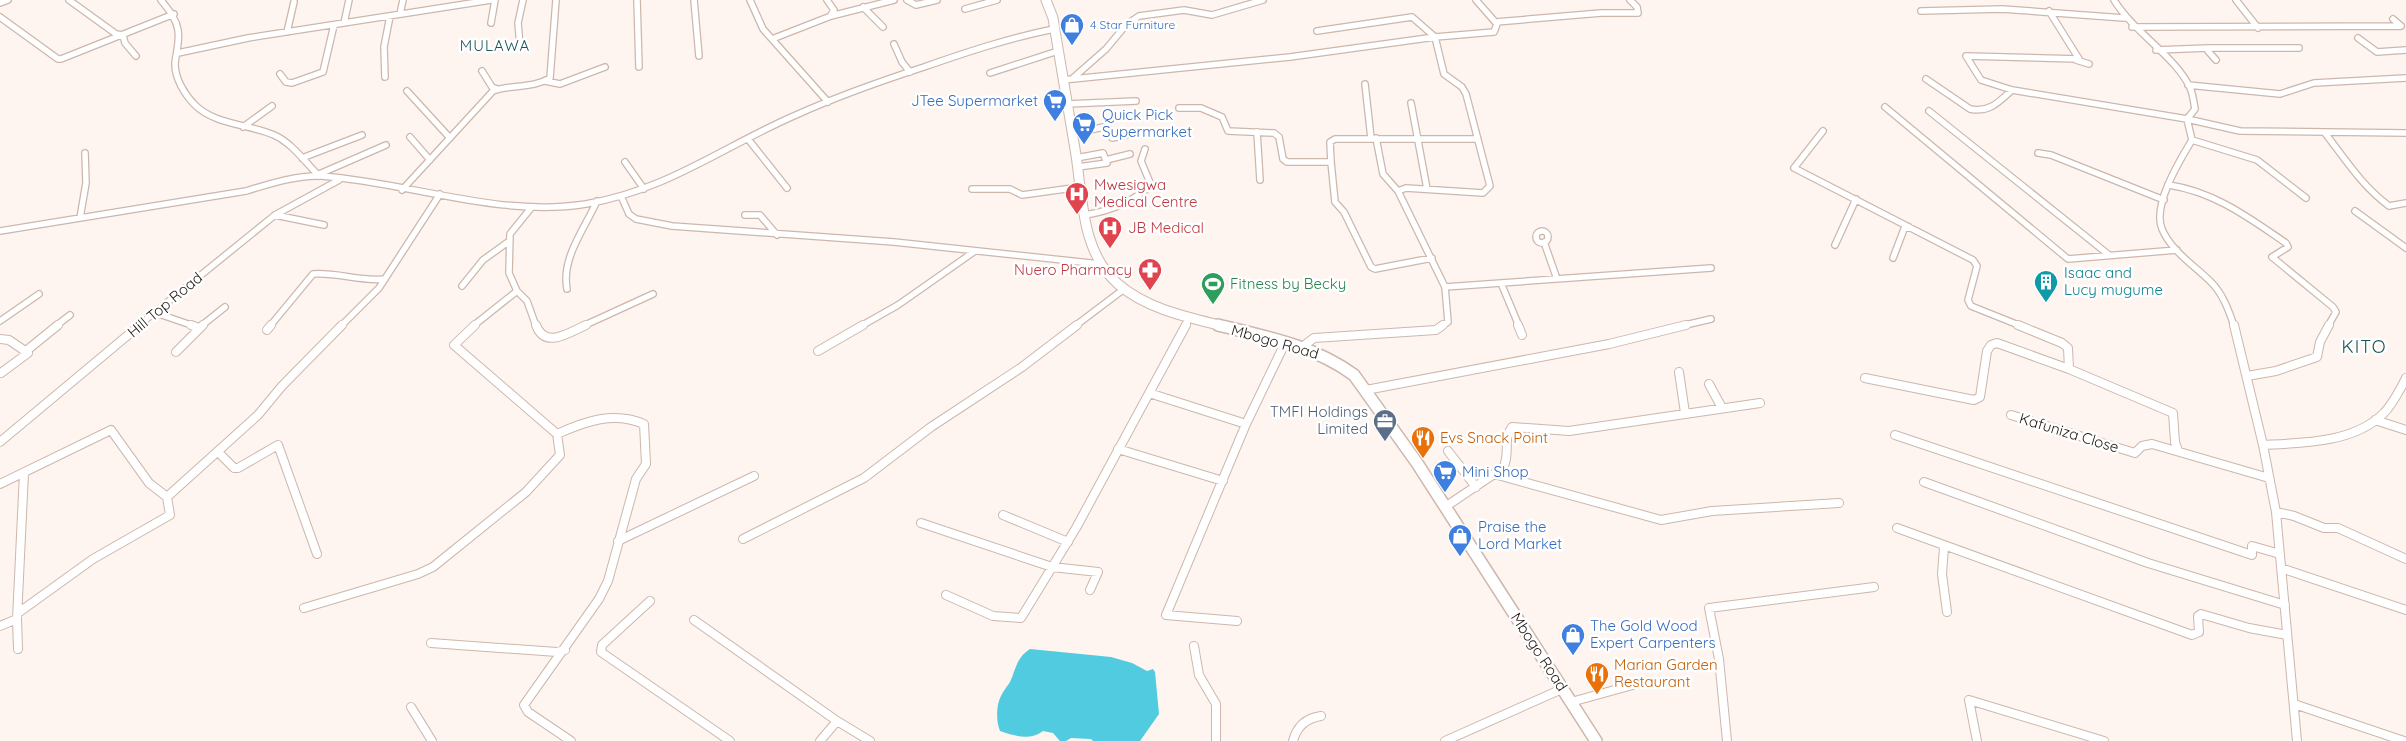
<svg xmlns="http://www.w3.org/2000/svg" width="2406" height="741" viewBox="0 0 2406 741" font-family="Quicksand,sans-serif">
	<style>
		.water { fill: #50cbdf }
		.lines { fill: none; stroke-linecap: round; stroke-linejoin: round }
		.minor-far1-casing { stroke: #cdb7ac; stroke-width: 8 }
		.minor-casing { stroke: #cdb7ac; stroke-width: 10 }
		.secondary-far1-casing { stroke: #cdb7ac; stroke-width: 11 }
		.secondary-casing { stroke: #cdb7ac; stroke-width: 14 }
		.minor-far1 { stroke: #fff; stroke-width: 5.5 }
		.minor { stroke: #fff; stroke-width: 8 }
		.secondary-far1 { stroke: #fff; stroke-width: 9 }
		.secondary { stroke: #fff; stroke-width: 11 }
		.labels { text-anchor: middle; stroke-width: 5; stroke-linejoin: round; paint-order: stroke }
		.far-shop-label { font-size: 12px; fill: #366cbe; stroke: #fff; text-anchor: start }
		.far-quarter-label { font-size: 15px; letter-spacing: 1px; fill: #1a5658; stroke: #fff }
		.shop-label { font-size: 15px; fill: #366cbe; stroke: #fff; text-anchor: start }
		.health-label { font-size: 15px; fill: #be3a42; stroke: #fff; text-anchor: start }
		.culture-label { font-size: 15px; fill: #0d838f; stroke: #fff; text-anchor: start }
		.leisure-label { font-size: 15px; fill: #27864d; stroke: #fff; text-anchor: start }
		.street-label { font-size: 15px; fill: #211915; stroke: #fff }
		.service-label { font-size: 15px; fill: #4e5e75; stroke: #fff; text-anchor: end }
		.food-label { font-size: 15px; fill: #c56008; stroke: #fff; text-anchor: start }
		.quarter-label { font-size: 18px; letter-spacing: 1px; fill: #1a5658; stroke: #fff }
	</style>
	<rect width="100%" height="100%" fill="#fef4f0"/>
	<path class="water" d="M1030,649L1111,657L1132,663L1147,671L1153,669L1155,672L1159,714L1140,741H1093L1091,739L1071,738L1066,741H1060L1053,733L1043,731C1030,741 1015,736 1000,731C996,721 996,705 1001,696C1003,691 1007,687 1010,682C1016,669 1016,658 1030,649Z"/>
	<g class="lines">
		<g class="minor-far1-casing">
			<path id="minor-far1" d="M69,0L116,34L123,35L125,43L136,56
				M161,0C168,9 176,18 178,30C180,42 176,52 175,64C175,79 185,95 195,105C215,125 249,124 274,135C292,143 305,162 319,176
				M637,0L639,67
				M694,0L699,56
				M750,0L763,29L828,102
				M827,0L834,10L831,15
				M907,0L916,5L937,0
				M2114,0C2134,33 2178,58 2191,90C2193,96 2194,103 2195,109L2187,119L2192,140C2180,160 2152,205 2162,229C2171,251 2195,266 2211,282C2223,294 2229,311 2234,326
				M2236,0L2258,28
				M0,3L8,0
				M863,7L883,27
				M965,9L997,0
				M1921,11L2002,9L2124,18
				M2049,11L2079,59L1966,56L1981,80L2012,90L2187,119L2240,131L2406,133
				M400,14L403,0
				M0,17L58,59H61L174,14
				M2393,19L2401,26
				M1496,22L1601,13H1638L1637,7L1630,0
				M344,23L349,0
				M491,23L495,0
				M2132,27L2401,26
				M1317,31L1412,17L1435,37
				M287,32L294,2
				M2358,38L2377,52L2406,50
				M772,39L831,16L894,0
				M894,44L902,62L910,72
				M520,46L518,23L523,0
				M2209,48H2299
				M2156,50L2209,48L2208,51L2216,60
				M178,53L248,38L491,0
				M2076,60L2089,64
				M482,71L492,87L497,89
				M990,73L1058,51
				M280,74L286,82L292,83L323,72L334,25
				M385,77L384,47L390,16
				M1073,78L1106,49L1126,25L1139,16L1184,10L1212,15L1263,0
				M1926,79L1970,109C1989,113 1999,102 2012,90
				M1063,80L1290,57L1435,37
				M545,81L560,84L605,67
				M1365,84L1371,138
				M2188,85L2280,94L2314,83L2406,78
				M407,91L450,138
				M1411,103L1427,189
				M1067,104L1136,101
				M1885,107L2068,259L2177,250
				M1179,108H1201L1222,117L1228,131L1274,133L1279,137L1283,159L1287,162H1331L1330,142L1335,139H1478
				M1929,111L2109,255
				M243,127L272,106
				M1823,131L1794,168L1973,260L1977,266L1968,300L1971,306L2021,326
				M1257,132L1260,180
				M2325,133C2345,159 2362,186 2389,206L2406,203
				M1072,134L1108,126L1112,138L1126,135
				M410,137L430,160
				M1376,138L1383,174L1398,191
				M748,139L787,188
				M2192,140L2257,160L2306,198
				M2038,153L2051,155L2164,200
				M302,158L362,135
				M1076,158L1103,153L1107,163L1078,167
				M1106,160L1130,154
				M625,162L644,189
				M1331,162L1335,202L1344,212L1371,267L1375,269L1432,258
				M317,175L386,145
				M2169,185C2215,192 2249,218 2286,243L2288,247L2272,257L2333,307L2336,312L2328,326
				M972,189H1010L1022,195L1080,187
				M402,190L493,91C512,84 532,89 550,78L556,0
				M621,196L629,214L636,219L672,226L894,242L1100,264
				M531,208L510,234L509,273L517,291L527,301L536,326
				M2355,211L2406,248
				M275,215L324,225
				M745,215H760L777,235
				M1085,215C1110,211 1132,203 1151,185L1141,161L1145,149
				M80,218L86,183L85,153
				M0,231L246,191C269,184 296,175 321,176C408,182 499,218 586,204C668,190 724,146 796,115C838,96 881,81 924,67C967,52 1009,38 1054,29
				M1536 237a6 6 0 1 1 12 0a6 6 0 1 1-12 0Z
				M1544,242L1557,279
				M1835,245L1856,199
				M1893,258L1904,229L1909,227
				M1501,283L1519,326
				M462,286L483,260L508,242
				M1445,287L1711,268
				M567,289C561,258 585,228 597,201
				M156,313L194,326
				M0,321L39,294
				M56,326L70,315
				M138,326L275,215L339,180
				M201,326L225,307
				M270,326L313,274C337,272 361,282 385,279
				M341,326L379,288L440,194
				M473,326L517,291
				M583,326L653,294
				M861,326L898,305L975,251
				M1075,326L1124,289
				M1185,326L1190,318
				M1441,326L1448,322L1445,287L1398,191L1406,188L1483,193L1490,186L1466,94L1462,87L1444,74L1435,37L1494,32L1497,24L1476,0
				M1681,326L1711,319"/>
		</g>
		<g class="minor-casing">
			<path id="minor" d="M191,325L199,328
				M536,325C545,350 570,332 586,325
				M1518,325L1522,335
				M2018,325L2062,343L2068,348L2069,369L2173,413L2175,442L2178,451
				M2234,325L2263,445L2276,512L2297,741
				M267,330L271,325
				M0,339L9,340L28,353L1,373
				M1301,348L1314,338L1436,330L1443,325
				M26,351L58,325
				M818,351L863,325
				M176,352L203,325
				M1679,372L1685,413
				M2247,376L2276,371L2317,357L2320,342L2329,325
				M1865,378L1974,400L1980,397L1987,351L1991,345L1997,343L2069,369
				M1709,384L1722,408
				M1366,390L1609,344L1686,325
				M1149,393L1246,424
				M2011,415L2135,453L2142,446L2152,444L2269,478
				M2375,420L2406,430
				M557,434C586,421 614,411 644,424L646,464L636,479L608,581L599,599L524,705L528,712L571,741
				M1895,435L2252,555V546L2280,554
				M0,442L140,325
				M2263,445C2303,443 2353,443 2383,414C2393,404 2400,390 2406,378
				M1118,449L1223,481
				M1448,451L1476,487
				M218,452L234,468H238L278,445L317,554
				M1494,474L1661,520L1712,511L1839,503
				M1924,482L2148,563L2285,605
				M0,484L111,430L149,483L167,497
				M1445,507L1503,468C1511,454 1502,440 1512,427L1569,431L1760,403
				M2276,512L2294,516L2324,528H2338L2406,559
				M1003,515L1068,542
				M921,523L1052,567L1098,572L1090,590
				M1897,528L2192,635L2199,632L2198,616L2201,614L2249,628L2287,635
				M743,539L864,478L931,427L1022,367L1077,325
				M618,541L754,476
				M1944,547L1942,574L1947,612
				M2281,568L2406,610
				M946,595L993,616L1021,618L1076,528L1186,325
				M650,601L602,645L601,652L730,741
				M304,608L418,574L433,567L526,492L560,455L557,434L454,345L475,325
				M18,613L93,559L170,515L167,497L258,415L282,386L342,325
				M694,620L837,721L820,741
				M1237,621L1166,615L1246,424L1285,343
				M0,626L17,619
				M431,643L557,652L565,650
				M1194,646L1199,675L1216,704V741
				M18,649L17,619L24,473
				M1571,702L1640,683
				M2294,704L2404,741
				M411,707L432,741
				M837,721L870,741
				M1293,741C1297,726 1306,718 1321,716
				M1445,741L1562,689
				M1727,741L1719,659L1709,608L1874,587
				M1977,741L1969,700L2104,741"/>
		</g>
		<g class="secondary-far1-casing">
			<path id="secondary-far1" d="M1046,0L1053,18C1060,62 1068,106 1075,149C1083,195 1080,251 1118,284C1147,309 1187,317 1223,326"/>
		</g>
		<g class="secondary-casing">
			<path id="secondary" d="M1218,325C1266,337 1313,345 1354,375L1417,463L1596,741"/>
		</g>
		<use href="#minor-far1" class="minor-far1"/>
		<use href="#minor" class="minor"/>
		<use href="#secondary-far1" class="secondary-far1"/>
		<use href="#secondary" class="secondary"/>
	</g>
	<defs>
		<g id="shop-pin" transform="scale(1.25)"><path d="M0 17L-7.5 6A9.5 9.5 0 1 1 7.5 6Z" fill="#3f7fe0" stroke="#fff"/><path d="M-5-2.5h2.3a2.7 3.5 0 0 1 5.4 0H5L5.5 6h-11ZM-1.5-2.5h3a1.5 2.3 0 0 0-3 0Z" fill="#fff"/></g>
		<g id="supermarket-pin" transform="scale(1.25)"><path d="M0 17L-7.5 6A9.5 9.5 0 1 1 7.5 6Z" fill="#3f7fe0" stroke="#fff"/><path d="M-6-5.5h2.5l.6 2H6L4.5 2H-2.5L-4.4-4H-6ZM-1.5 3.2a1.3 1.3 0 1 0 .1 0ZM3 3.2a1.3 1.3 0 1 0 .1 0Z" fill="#fff"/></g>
		<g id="hospital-pin" transform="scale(1.25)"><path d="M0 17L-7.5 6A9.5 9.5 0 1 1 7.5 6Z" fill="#e0444e" stroke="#fff"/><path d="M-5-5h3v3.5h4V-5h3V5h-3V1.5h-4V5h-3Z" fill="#fff"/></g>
		<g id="pharmacy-pin" transform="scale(1.25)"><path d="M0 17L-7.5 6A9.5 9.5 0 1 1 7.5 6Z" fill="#e0444e" stroke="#fff"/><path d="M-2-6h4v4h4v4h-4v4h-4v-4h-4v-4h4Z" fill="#fff"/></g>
		<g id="building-pin" transform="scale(1.25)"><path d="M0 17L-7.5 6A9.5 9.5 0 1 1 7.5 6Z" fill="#0f9aa8" stroke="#fff"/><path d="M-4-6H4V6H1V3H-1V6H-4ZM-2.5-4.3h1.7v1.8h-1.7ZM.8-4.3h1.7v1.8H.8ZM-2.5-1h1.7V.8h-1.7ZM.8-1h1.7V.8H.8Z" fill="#fff"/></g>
		<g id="stadium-pin" transform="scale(1.25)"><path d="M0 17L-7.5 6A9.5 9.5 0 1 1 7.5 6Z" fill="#2e9e5b" stroke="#fff"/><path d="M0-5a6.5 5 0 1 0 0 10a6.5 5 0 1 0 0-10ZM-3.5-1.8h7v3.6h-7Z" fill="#fff"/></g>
		<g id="office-pin" transform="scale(1.25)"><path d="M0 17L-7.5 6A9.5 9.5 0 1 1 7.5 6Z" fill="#5c6f8a" stroke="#fff"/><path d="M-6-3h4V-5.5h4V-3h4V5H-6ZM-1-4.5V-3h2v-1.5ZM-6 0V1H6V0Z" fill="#fff"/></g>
		<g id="restaurant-pin" transform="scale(1.25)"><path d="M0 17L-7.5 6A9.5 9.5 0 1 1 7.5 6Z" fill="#e8710a" stroke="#fff"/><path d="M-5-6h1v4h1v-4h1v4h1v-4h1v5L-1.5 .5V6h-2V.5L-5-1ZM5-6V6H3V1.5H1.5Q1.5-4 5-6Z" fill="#fff"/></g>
	</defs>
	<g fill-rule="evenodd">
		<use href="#shop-pin" x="1072" y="25"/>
		<use href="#supermarket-pin" x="1055" y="101"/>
		<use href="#supermarket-pin" x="1084" y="124"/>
		<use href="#hospital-pin" x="1077" y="194"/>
		<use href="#hospital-pin" x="1110" y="228"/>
		<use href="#pharmacy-pin" x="1150" y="270"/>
		<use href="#building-pin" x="2046" y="282"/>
		<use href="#stadium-pin" x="1213" y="284"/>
		<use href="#office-pin" x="1385" y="421"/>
		<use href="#restaurant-pin" x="1423" y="438"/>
		<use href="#supermarket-pin" x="1445" y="472"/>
		<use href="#shop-pin" x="1460" y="536"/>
		<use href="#shop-pin" x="1573" y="635"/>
		<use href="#restaurant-pin" x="1597" y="674"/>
	</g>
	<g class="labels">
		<g class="far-shop-label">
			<text x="1090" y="29">4 Star Furniture</text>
		</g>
		<g class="far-quarter-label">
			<text x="495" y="51">MULAWA</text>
		</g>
		<g class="shop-label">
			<text x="1038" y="106" text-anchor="end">JTee Supermarket</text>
			<text x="1102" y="120">Quick Pick<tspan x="1102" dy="17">Supermarket</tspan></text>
			<text x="1462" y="477">Mini Shop</text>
			<text x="1478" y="532">Praise the<tspan x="1478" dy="17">Lord Market</tspan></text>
			<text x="1590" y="631">The Gold Wood<tspan x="1590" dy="17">Expert Carpenters</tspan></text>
		</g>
		<g class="health-label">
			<text x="1094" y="190">Mwesigwa<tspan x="1094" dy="17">Medical Centre</tspan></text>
			<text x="1128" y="233">JB Medical</text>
			<text x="1132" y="275" text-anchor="end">Nuero Pharmacy</text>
		</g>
		<g class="culture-label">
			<text x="2064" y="278">Isaac and<tspan x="2064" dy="17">Lucy mugume</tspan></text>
		</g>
		<g class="leisure-label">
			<text x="1230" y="289">Fitness by Becky</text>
		</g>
		<g class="street-label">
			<text transform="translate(165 305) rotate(-40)" y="5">Hill Top Road</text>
			<text transform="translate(1275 342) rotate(16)" y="5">Mbogo Road</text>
			<text transform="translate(2069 433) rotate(17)" y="5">Kafuniza Close</text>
			<text transform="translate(1539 652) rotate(57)" y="5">Mbogo Road</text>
		</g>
		<g class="service-label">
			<text x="1368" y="417">TMFI Holdings<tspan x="1368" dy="17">Limited</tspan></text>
		</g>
		<g class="food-label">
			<text x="1440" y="443">Evs Snack Point</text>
			<text x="1614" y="670">Marian Garden<tspan x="1614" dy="17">Restaurant</tspan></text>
		</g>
		<g class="quarter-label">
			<text x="2364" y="353">KITO</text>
		</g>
	</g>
</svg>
